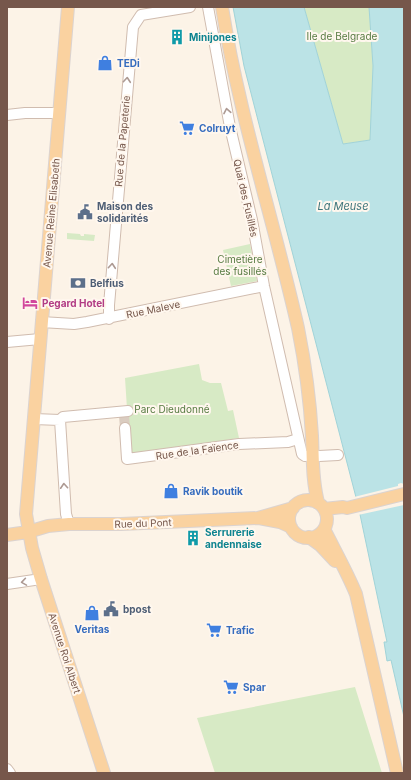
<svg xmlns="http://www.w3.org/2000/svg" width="411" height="780" viewBox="0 0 411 780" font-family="Inter,sans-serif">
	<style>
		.green { fill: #d7eac5 }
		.water { fill: #bbe3e6; stroke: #a1d3d8 }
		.pier { fill: #fcf3e7 }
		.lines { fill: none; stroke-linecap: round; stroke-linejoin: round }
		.minor-tunnel { stroke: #daccc0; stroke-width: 10; stroke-dasharray: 10 5; stroke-linecap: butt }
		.minor-casing { stroke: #d0bcaf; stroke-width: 12 }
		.major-casing { stroke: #dbd3d0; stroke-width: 14 }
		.minor { stroke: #fff; stroke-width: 10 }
		.major { stroke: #fad2a0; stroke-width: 12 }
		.oneway { stroke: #ad9a93 }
		.labels { text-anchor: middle; stroke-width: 4; stroke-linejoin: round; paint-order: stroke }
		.park-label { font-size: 10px; fill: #587c43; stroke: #fff7ee }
		.culture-label { font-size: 10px; font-weight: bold; fill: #0d838f; stroke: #fff7ee; text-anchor: start }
		.shop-label { font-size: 10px; font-weight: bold; fill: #366cbe; stroke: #fff7ee; text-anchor: start }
		.street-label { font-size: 10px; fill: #76574b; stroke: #fff7ee }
		.service-label { font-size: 10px; font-weight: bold; fill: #4e5e75; stroke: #fff7ee; text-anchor: start }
		.hotel-label { font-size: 10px; font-weight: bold; fill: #b23c85; stroke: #fff7ee; text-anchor: start }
		.water-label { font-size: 11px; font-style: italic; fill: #3f767c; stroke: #fff7ee }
	</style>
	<rect width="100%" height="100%" fill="#fcf3e7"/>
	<path class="green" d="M304,7H369L373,66L370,140L343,144Z
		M67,233L80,234L81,236H84V234L95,235L94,241L67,239Z
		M250,244L257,281L231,286L223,250Z
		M199,364L202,380L210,383H221L228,411L233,410L239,438L130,455L125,378Z
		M355,687L382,773H215L197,718Z"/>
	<path class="water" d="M233,7H304L343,144L370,140L373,66L369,7H404V717L391,660L387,661L384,642H387L358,505L261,132L244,66Z"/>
	<path class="pier" d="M401,483L404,484V505L358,515L354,497L398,486V484Z"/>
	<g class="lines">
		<path class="minor-tunnel" d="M124,415L125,428"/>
		<g class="minor-casing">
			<path id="minor" d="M208,7L230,127L252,220L264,286L302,454L305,456
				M7,115L25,113H60
				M109,319V305L133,27L141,15L190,7
				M41,322L74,324L87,322L264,286
				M7,342L40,339
				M34,419L60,420L66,514L69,524
				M60,420L63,417L128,411
				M125,428L127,459L239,444L288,442L298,439
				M319,456L338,455
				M7,584L41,579
				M7,769L10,773"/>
		</g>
		<g class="major-casing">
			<path id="major" d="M68,7L26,514L32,548L41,579L104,773
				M222,7C239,116 274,221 298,328C305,363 310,400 312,436C313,458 312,480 318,502
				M289 519a19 19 0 1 1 38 0a19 19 0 1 1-38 0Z
				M324,509L343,507L347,508L404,494
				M259,518L280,522L291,527
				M324,529C335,551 347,572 356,594L397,773
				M7,535L28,532L48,526L69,524H121L258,518L293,508
				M309,537L320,545L335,561"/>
		</g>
		<use href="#minor" class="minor"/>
		<use href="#major" class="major"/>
	</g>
	<defs><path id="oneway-chevron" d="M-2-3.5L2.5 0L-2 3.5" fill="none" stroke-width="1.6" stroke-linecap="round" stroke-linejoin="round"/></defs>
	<g class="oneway">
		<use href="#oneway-chevron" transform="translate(127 80) rotate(-85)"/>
		<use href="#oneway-chevron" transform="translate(227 111) rotate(-101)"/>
		<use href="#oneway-chevron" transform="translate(112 266) rotate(-85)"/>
		<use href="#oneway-chevron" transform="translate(64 486) rotate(-94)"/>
		<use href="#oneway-chevron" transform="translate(24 582) rotate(171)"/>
	</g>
	<defs>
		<g id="building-bare" transform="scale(1.2)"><path d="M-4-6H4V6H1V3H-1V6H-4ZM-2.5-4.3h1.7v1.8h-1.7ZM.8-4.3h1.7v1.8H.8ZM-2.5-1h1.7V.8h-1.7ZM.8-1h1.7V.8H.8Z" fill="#0f9aa8" stroke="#fff7ee" stroke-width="2.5" paint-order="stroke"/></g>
		<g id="shop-bare" transform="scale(1.2)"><path d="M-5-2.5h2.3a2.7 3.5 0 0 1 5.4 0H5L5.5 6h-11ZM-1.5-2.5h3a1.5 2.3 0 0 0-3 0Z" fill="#3f7fe0" stroke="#fff7ee" stroke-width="2.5" paint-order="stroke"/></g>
		<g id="supermarket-bare" transform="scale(1.2)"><path d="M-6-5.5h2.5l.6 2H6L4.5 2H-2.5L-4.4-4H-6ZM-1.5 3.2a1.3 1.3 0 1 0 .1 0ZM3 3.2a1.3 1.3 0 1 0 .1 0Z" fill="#3f7fe0" stroke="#fff7ee" stroke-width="2.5" paint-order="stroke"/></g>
		<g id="civic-bare" transform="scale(1.2)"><path d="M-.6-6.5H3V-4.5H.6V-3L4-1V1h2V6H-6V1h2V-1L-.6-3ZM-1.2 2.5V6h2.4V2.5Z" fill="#5c6f8a" stroke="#fff7ee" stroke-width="2.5" paint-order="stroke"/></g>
		<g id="bank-bare" transform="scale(1.2)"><path d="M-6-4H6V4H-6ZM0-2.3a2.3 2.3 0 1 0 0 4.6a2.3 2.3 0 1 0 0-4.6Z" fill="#5c6f8a" stroke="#fff7ee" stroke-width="2.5" paint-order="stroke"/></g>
		<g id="hotel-bare" transform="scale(1.2)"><path d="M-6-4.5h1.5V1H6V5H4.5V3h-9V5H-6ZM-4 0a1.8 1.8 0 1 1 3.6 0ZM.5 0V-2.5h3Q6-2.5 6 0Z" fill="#d1479c" stroke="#fff7ee" stroke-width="2.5" paint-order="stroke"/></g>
	</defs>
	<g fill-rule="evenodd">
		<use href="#building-bare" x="177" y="37"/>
		<use href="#shop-bare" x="105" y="63"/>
		<use href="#supermarket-bare" x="187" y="128"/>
		<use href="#civic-bare" x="85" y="212"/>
		<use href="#bank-bare" x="78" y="283"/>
		<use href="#hotel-bare" x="30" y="303"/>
		<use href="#shop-bare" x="171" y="491"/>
		<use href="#building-bare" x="193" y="538"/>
		<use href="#civic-bare" x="111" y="609"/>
		<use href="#shop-bare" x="92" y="613"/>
		<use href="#supermarket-bare" x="214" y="630"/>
		<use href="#supermarket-bare" x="231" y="687"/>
	</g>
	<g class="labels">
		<g class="park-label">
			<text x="342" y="40">Ile de Belgrade</text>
			<text x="240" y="263">Cimetière<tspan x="240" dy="12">des fusillés</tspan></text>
			<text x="172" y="413">Parc Dieudonné</text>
		</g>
		<g class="culture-label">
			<text x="189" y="41">Minijones</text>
			<text x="205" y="536">Serrurerie<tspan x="205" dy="12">andennaise</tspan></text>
		</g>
		<g class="shop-label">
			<text x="117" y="67">TEDi</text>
			<text x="199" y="132">Colruyt</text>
			<text x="183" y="495">Ravik boutik</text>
			<text x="92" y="633" text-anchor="middle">Veritas</text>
			<text x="226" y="634">Trafic</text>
			<text x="243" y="691">Spar</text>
		</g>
		<g class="street-label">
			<text transform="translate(122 141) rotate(-85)" y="4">Rue de la Papeterie</text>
			<text transform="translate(246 198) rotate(77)" y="4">Quai des Fusillés</text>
			<text transform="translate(51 213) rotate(-85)" y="4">Avenue Reine Elisabeth</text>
			<text transform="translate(153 309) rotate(-12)" y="4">Rue Maleve</text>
			<text transform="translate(197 450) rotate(-8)" y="4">Rue de la Faïence</text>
			<text transform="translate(143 523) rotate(-2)" y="4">Rue du Pont</text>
			<text transform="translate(65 653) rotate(72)" y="4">Avenue Roi Albert</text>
		</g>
		<g class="service-label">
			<text x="97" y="210">Maison des<tspan x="97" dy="12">solidarités</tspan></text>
			<text x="90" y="287">Belfius</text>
			<text x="123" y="613">bpost</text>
		</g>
		<g class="hotel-label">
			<text x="42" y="307">Pegard Hotel</text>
		</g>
		<g class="water-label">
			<text x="343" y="210">La Meuse</text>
		</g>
	</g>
	<rect width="411" height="780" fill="none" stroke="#76574b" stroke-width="16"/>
</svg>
